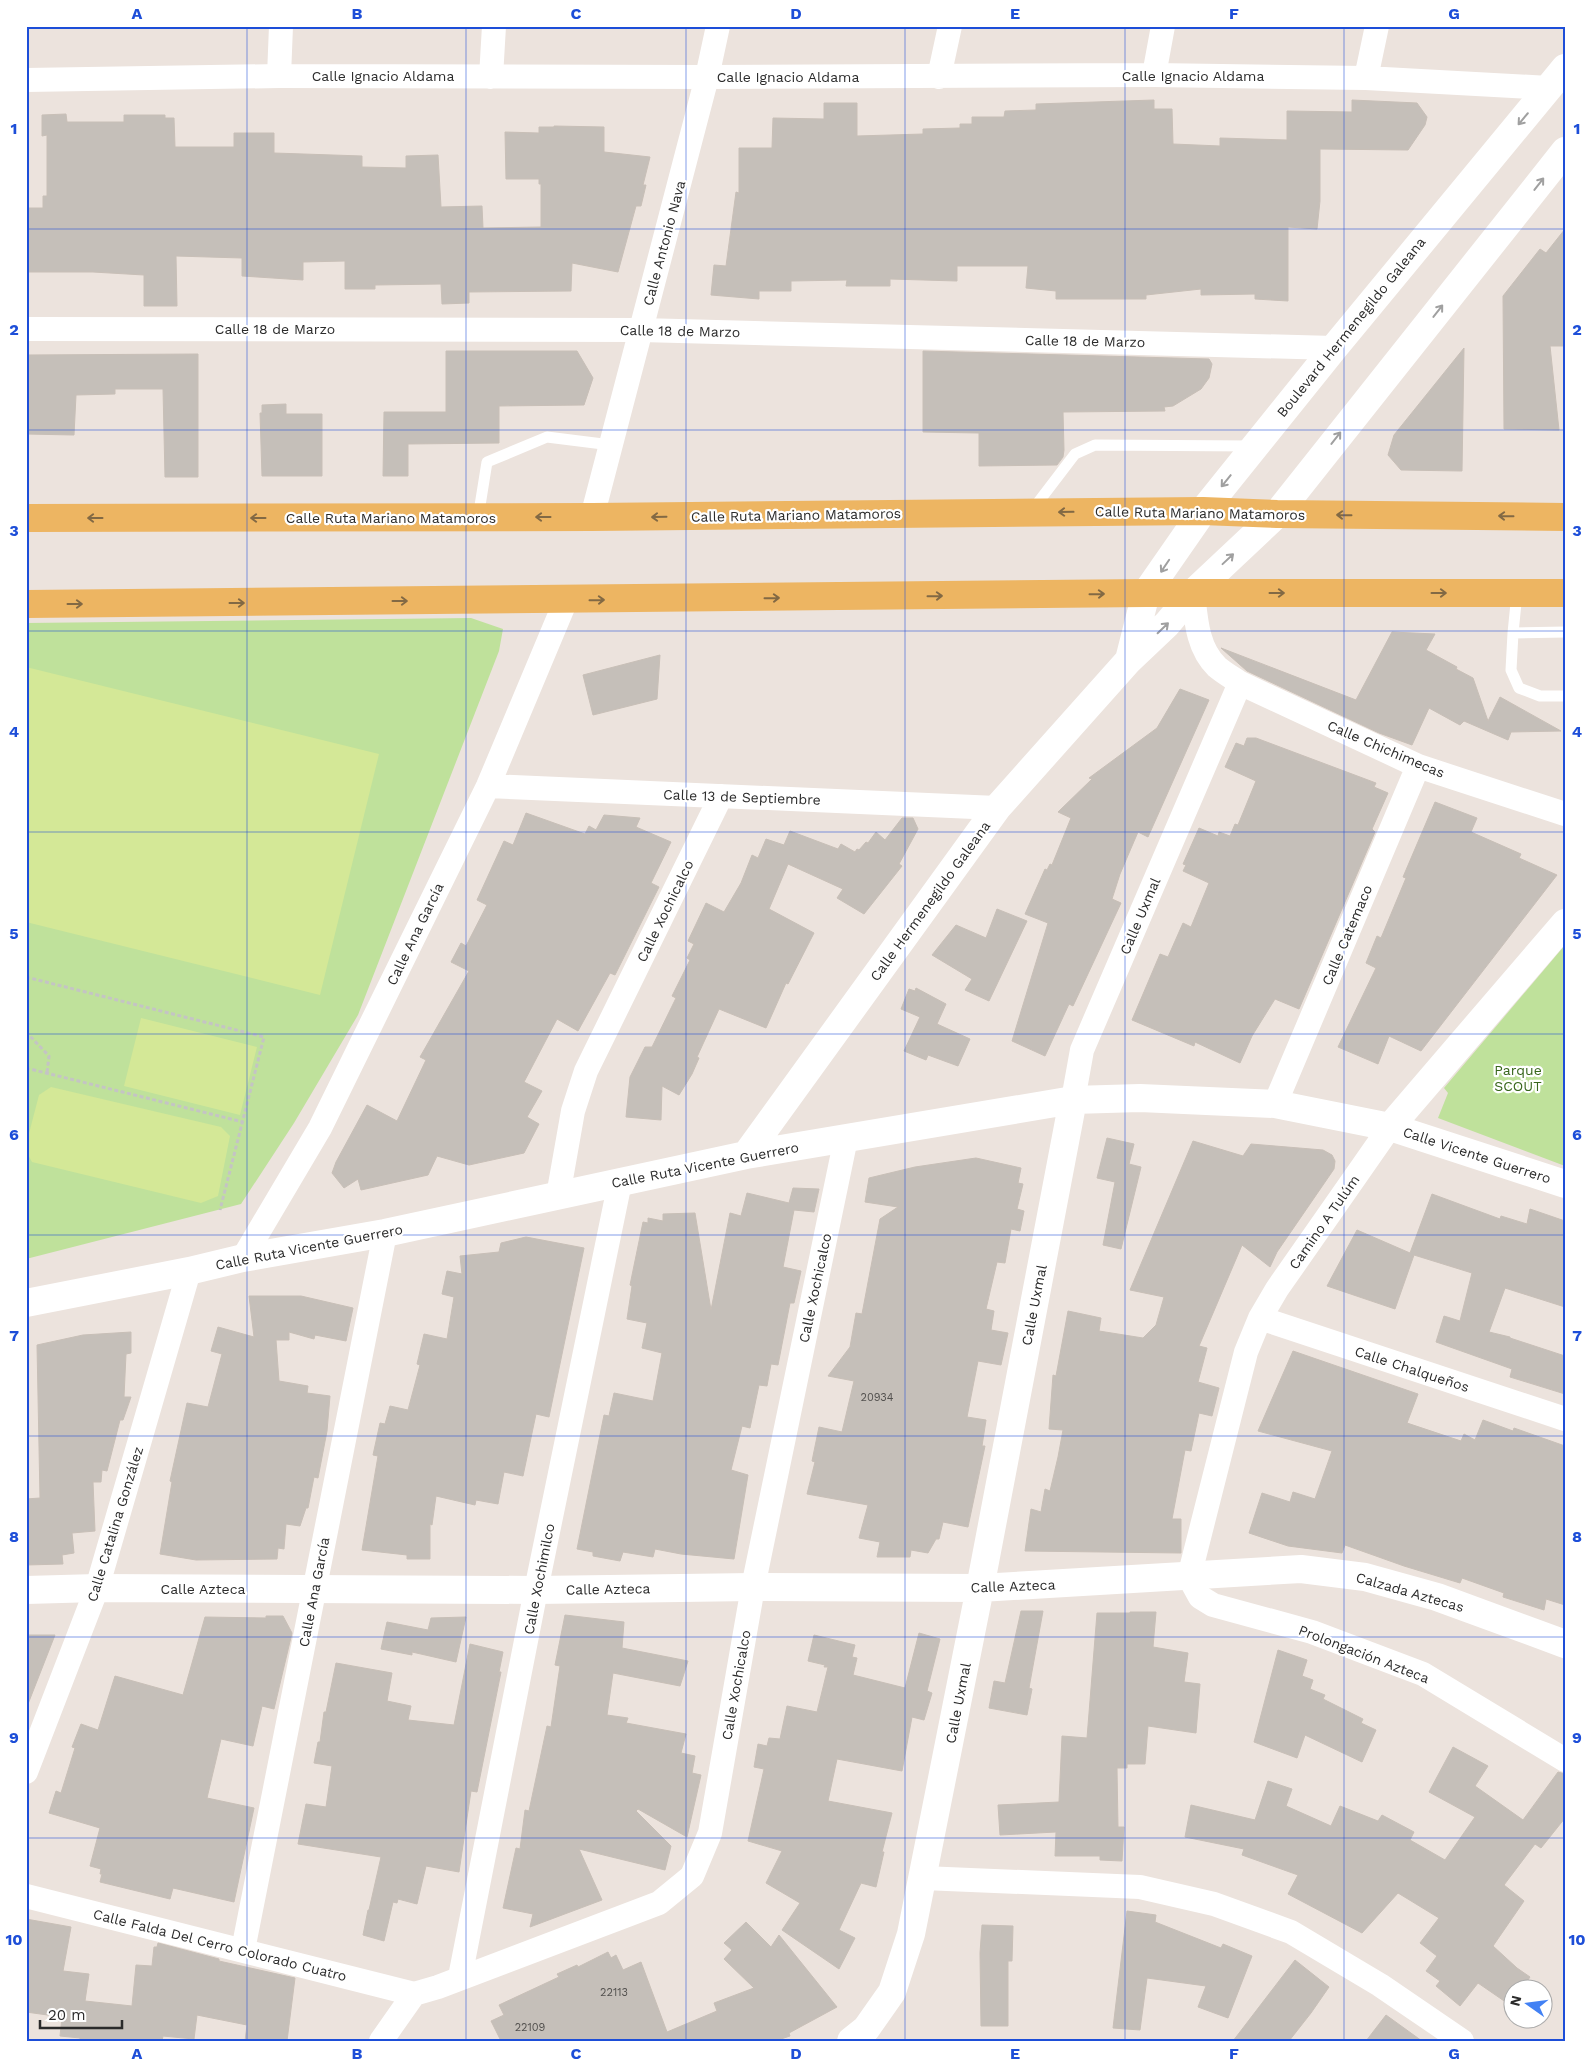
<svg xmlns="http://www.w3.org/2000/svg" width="1591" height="2067" viewBox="0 0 1591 2067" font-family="'Work Sans',sans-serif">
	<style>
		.green { fill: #bfe19b }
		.pitch { fill: #d4e897 }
		.building { fill: #c5bfb9; stroke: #c8bfb7 }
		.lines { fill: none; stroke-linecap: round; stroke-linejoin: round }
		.path { stroke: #c4c4c4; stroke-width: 3; stroke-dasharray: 4 2.5; stroke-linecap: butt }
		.lane { stroke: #fff; stroke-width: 11 }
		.street { stroke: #fff; stroke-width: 24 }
		.secondary { stroke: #fff; stroke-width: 28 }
		.primary { stroke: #edb562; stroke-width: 28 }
		.oneway { stroke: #a0a0a0 }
		.oneway2 { stroke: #826944 }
		.grid { fill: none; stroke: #1d4ed8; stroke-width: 1; stroke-opacity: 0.55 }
		.labels { text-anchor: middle; stroke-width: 4.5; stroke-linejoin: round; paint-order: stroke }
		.number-label { font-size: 11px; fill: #52504e }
		.street-label { font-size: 14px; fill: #2b2b2b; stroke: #fff }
		.park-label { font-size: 14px; fill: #38661c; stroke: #fff }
		.neatline { fill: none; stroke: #1d4ed8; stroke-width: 2 }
		.grid-label { font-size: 16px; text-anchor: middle; font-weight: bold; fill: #1d4ed8 }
	</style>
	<rect width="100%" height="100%" fill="#ece3dd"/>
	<path class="green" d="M471,618L503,629L499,651L358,1015L294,1123L241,1204L26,1259V623Z
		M1565,945V1166L1438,1118L1448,1093L1444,1088Z"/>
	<path class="pitch" d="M26,667L379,754L320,995L26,922Z
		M141,1018L257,1047L240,1115L124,1086Z
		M51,1087L221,1127L230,1136L218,1196L201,1203L32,1162L26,1151V1145L39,1095Z"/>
	<path class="building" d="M1154,100V109H1172L1173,144L1220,146V138L1287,140V111L1352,112V100L1417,103L1427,117L1425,125L1408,150L1320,149V201L1317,229L1288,227V301L1255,299V294L1201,295V289L1146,295V299H1056V291L1026,288L1028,266H957V281L890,279V286H846L847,280L791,281V291H759V299L711,295L714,265L726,266L736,192L739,193V148H772L773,118L824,119V103H857V136L923,134V129L960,128V124H972V117H1004L1005,111L1036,110V104Z
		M66,114L67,122H124V115H165V118H174L175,147H234V133H274V153L362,156V167L406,168V156L438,155L441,207L482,206L483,228L541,227V184H539V179H506L505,132L539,133V127H554V126L604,127V152L650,157L643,185H646L641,206H636L618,272L572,263L571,291L469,292V303L442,304L441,284L375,285V289H345V261L303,262V280L242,276V258L176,256L177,306H144V275L93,272H26V208H43V196H47V135L42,136V115Z
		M1565,229V346H1550L1559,430L1504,429L1503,296L1540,249L1546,253Z
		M1464,348L1462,471L1401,470L1388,455L1394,435Z
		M446,351H577L593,378L584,405L499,406V443L408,444V476H383L384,412H446Z
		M923,351L1209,359L1212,364L1209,378L1201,389L1173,406L1164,407L1165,411L1063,412L1064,450L1063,457L1057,465L979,466V433L923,432Z
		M198,354V477H165L163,389H115V394L76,395L74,435L26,434V355Z
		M286,404V414H322V476H262L260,413H262V405Z
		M1392,632L1435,634L1426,650L1457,667L1456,669L1473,678L1488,721L1500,697L1561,731L1511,732L1508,740L1464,721L1460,725L1429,708L1412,745L1379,733L1247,671L1221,648L1356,700Z
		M660,655L657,699L593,715L583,675Z
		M1180,689L1209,700L1148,837L1138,832L1120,874L1112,899L1121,903L1073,1006L1069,1004L1045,1056L1012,1041L1048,923L1025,914L1045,869L1047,870L1050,864L1052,865L1071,818L1058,812L1092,779L1089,778L1157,728Z
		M1247,738H1256L1376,783L1374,787L1388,793L1372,829L1375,832L1299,1009L1275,999L1252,1036L1240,1063L1195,1042L1194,1046L1132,1020L1160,954L1168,957L1183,923L1191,927L1209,883L1183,871L1186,865L1183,864L1199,828L1218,836L1219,832L1230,836L1235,824L1238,825L1256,781L1225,767L1236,743L1244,746Z
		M1435,802L1477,818L1471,832L1521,854L1519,858L1557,875L1421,1051L1389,1036L1378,1064L1338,1047L1376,968L1366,963L1377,936L1381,938L1406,878L1403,877Z
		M526,813L585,834L589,826L596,830L604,815L640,818L636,827L671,842L651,883L659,887L615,975L610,973L578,1031L557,1019L524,1082L542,1091L527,1117L539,1124L524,1153L469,1165L437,1156L428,1175L361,1190L358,1179L344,1188L332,1173L336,1162L367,1105L397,1121L426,1060L420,1057L469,971L451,962L461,943L466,946L487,905L477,900L504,841L513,845Z
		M902,818H913L918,829L899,864L902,866L864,914L837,898L843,889L788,864L769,909L814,933L788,984L786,983L766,1028L719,1009L697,1057L699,1058L692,1074L679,1095L662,1086L661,1120L626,1117L630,1077L645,1047H652L676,998L672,996L690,960L687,958L694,944L688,941L706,903L724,912L741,883L752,855L758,858L766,839L784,845L790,831L838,849L841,844L855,852L857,849L859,850L866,842L868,843L876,832L885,840Z
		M997,909L1027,921L989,1001L965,990L972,979L932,955L956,925L986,938Z
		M916,988L946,1004L937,1024L970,1039L958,1066L928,1055L926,1060L904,1051L920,1017L901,1009L909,989L915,991Z
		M1107,1138L1134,1144L1129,1164L1141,1167L1121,1249L1103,1245L1115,1182L1097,1178Z
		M1193,1141L1243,1156L1251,1144L1323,1150L1332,1155L1335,1161L1334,1169L1277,1252L1270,1267L1242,1245L1199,1346L1207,1348L1198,1382L1219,1388L1212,1416L1199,1413L1191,1451L1185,1450L1172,1519H1181V1553L1025,1551L1031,1509L1041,1512L1045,1489L1050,1491L1058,1457L1063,1430L1049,1429L1053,1375L1056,1376L1068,1311L1101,1318L1099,1331L1143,1338L1156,1325L1164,1297L1130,1290Z
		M976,1158L1021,1168L1018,1183L1023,1184L1017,1209L1024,1211L1020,1231L1011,1229L1005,1263L997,1262L986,1309L994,1311L991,1330L1008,1333L1001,1365L978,1361L967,1417L986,1420L982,1446H985L968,1527L943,1522L939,1539H936L928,1553L911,1550L910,1557H877L880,1542L859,1538L868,1505L807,1494L815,1462L812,1461L819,1427L842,1432L854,1381L828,1376L850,1347L856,1313L862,1314L880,1219L898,1207L865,1202L869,1178L915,1167Z
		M793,1188L819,1189L814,1212L794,1210L783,1267L801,1271L794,1303H790L778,1365L771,1364L767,1386L759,1385L750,1428L742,1426L731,1470L748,1475L734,1559L681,1554L655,1549L653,1557L623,1552L620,1561L593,1556V1552L577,1549L604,1415L609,1416L614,1393L653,1401L662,1353L642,1348L647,1323L627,1319L632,1286L630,1285L643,1222L648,1223V1218L663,1221V1214L695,1213L711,1310L730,1213L741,1216L747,1193L789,1203Z
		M1432,1194L1500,1219L1501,1216L1527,1224L1530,1209L1565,1221V1307L1505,1288L1489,1332L1510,1337V1338L1565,1356V1394L1510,1377L1512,1369L1436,1342L1444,1316L1460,1321L1472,1273L1414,1255L1395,1309L1327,1286L1357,1230L1410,1253Z
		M526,1237L584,1248L549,1417L536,1414L523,1476L504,1472L498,1504L476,1500L475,1505L436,1496L432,1525L430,1524V1559H407V1555L362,1550L378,1456L373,1455L380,1423L385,1424L390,1406L408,1410L420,1365L417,1364L424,1334L447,1339L454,1297L442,1294L447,1271L462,1274L460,1256L499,1252L501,1243Z
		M249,1296H301L353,1308L346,1341L315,1335L314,1339L289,1332V1340H276L279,1381L308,1386L307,1393L330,1396L327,1431L318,1478L314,1477L308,1508H306L300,1526L286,1524L284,1549L278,1548L277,1559L196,1560L160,1554L172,1482L170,1481L187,1403L208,1407L222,1354L211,1351L218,1327L254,1337Z
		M131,1332V1353L126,1354L124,1397H131L123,1420H120L107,1471L102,1470L101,1482H93L95,1531L72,1533L74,1553L62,1555L63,1564L26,1565V1499L40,1498L37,1345L83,1335Z
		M1293,1351L1418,1394L1407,1423L1461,1441L1464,1434L1475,1440L1483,1420L1513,1431L1514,1428L1565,1446V1605L1546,1599L1544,1610L1503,1597L1504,1593L1462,1578L1460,1583L1404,1566L1345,1545L1342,1553L1288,1546L1249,1533L1262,1493L1290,1502L1293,1492L1315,1499L1332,1451L1258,1431Z
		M1021,1611H1043L1029,1688L1032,1689L1027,1715L989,1708L994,1681L1005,1683Z
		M1130,1612H1156L1153,1647L1188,1653L1184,1682L1200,1684L1196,1733L1148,1726L1145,1764H1127V1768H1117L1118,1827H1124L1122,1861L1100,1860V1856H1055L1056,1832L1000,1835L998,1805L1059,1802L1062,1736L1087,1738L1097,1613H1130Z
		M565,1615L624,1622L622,1648L688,1661L680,1686L613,1673L607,1715L628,1718L626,1723L686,1734L681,1753L695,1756L692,1773L701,1775L687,1837L638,1809L636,1811L671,1846L665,1870L579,1849L602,1900L530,1927L533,1914L503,1908L516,1848L520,1849L525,1810L529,1811L547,1726L551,1727L560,1666L555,1665Z
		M266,1616H283L292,1633L274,1709L262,1706L253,1746L221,1739L207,1798L254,1808L234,1902L173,1888L170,1899L100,1882L102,1874H100L101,1869L90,1866L100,1828L49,1813L56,1791L61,1793L75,1748L72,1747L81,1724L98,1730L115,1676L183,1695L205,1617L266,1618Z
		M466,1617L456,1662L412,1652V1655L381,1649L387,1622L428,1630L431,1618Z
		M919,1633L940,1639L927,1691L932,1693L924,1720L912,1717L902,1771L837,1759L828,1801L892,1813L882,1852H884L876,1887L861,1883L839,1930L855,1938L839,1969L782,1930L800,1903L766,1883L782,1851L748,1841L764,1769L754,1767L758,1744L767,1746L769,1738L780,1739L787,1706L817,1712L828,1667H824L825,1665L808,1661L814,1635L855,1645L852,1657L857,1658L853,1675L905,1688Z
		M26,1635H55L28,1704H26Z
		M470,1644L503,1652L499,1672H501L477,1792L471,1791L459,1872L426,1866L417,1904L398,1899L397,1903L393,1902L384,1941L363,1935L368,1910H369L381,1857L298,1844L306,1804L326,1807L332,1766L314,1763L318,1742H320L324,1712H326L336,1663L392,1673L387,1701L411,1706L408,1720L454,1725Z
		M1278,1650L1307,1660L1302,1676L1313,1680L1310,1689L1325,1695L1323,1699L1363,1719L1361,1723L1376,1730L1362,1762L1305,1735L1297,1758L1254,1742Z
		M1453,1747L1488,1766L1475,1786L1523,1820L1558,1772L1565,1774V1818L1541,1848L1535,1844L1504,1885L1524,1901L1493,1946L1517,1968L1530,1977L1521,1990H1514V2000L1510,2005L1478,1983L1460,2006L1436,1986L1440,1981L1426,1971L1437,1956L1420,1943L1439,1918L1398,1893L1362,1933L1288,1894L1298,1875L1242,1855L1244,1849L1185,1837L1191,1805L1255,1820L1268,1781L1292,1789L1286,1806L1331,1826L1340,1806L1378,1821L1382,1815L1414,1832L1410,1840L1445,1860L1475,1817L1429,1792Z
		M1127,1911L1156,1915L1155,1922L1221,1948L1223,1944L1252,1956L1228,2018L1198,2007L1206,1986L1147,1978L1140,2030L1113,2028Z
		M26,1919L71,1927L63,1971L89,1974L85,2001L132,2006L136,1965L152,1966L154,1947H157L158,1943L219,1959V1961L295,1978L287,2041H245L247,2025L197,2015L194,2039L163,2036L162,2041H80V2038L60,2036L62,2017L26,2012Z
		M746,1922L771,1947L779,1935L837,2007L789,2033L790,2036L775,2041H501L491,2021L504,2015L499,2005L559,1977L557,1974L577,1965L578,1967L608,1952L611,1958L616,1955L623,1970L641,1962L667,2032L717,2011L714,2003L754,1988L724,1959L732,1950L724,1943Z
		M982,1925L1013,1926L1012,1961H1008V2026H981L980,1953Z
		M1295,1960L1329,1987L1311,2013L1289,2041H1233Z
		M1386,2015L1422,2041H1366Z"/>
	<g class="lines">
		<path class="path" d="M26,977L264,1037L220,1210
			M26,1032L49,1056L47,1073
			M26,1068L243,1122"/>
		<path class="lane" d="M1033,509L1075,454L1095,445L1252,446
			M478,518L487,462L547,437L611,445
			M1517,593L1513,633L1511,670L1519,688L1540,696H1565
			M1513,633L1565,632"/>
		<path class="street" d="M1154,75L1163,26
			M279,76L281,26
			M491,77L494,26
			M939,77L950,26
			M1366,78L1377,26
			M26,80L279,76L707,77L1154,75L1366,78L1549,88
			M26,329L641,330L1334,348
			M592,517L707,77L718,26
			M1193,593C1196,619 1197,648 1217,667C1224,673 1233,678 1240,683L1418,766L1565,814
			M488,786L997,808
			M1073,1100L1082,1050L1240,683
			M1275,1104L1418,766
			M1390,1127L1277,1289L1260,1318L1246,1352L1189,1577L1200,1597L1213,1605L1312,1632L1423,1674L1565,1760
			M558,1196L573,1111L586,1071L721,796
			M243,1258L320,1128L488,786L566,600
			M1260,1318L1565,1419
			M26,1772L97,1588L189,1271
			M923,1878L1140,1887L1214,1904L1291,1932L1380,1985L1462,2041
			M26,1896L414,1994
			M243,1950L385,1233
			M460,1977L536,1590L620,1182
			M381,2041L414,1994L438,1987L659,1903L692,1876L710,1833L753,1587L846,1138"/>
		<path class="secondary" d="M1129,660L1146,593L1203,511L1334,348L1565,68
			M1390,1127L1565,923
			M746,1155L997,808L1129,660L1167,624L1193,593L1277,514L1565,151
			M26,1303L189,1271L243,1258L385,1233L746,1155L1073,1100L1140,1098L1275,1104L1390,1127L1565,1184
			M26,1590L97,1588L536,1590L753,1587L980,1588L1301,1569L1365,1577L1437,1597L1565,1644
			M851,2041L866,2029L892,1992L911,1934L980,1588L1073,1100"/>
		<path class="primary" d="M26,518L592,517L1203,511L1277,514L1565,517
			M26,604L1146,593H1565"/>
	</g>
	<defs><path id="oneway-shaft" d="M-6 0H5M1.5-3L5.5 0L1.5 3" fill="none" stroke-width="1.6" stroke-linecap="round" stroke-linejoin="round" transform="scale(1.25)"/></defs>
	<g class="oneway">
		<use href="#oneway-shaft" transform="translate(1523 119) rotate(130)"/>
		<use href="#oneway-shaft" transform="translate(1539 184) rotate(-52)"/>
		<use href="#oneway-shaft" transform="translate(1438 311) rotate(-52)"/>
		<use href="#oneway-shaft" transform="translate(1336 438) rotate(-52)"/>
		<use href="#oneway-shaft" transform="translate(1226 481) rotate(129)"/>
		<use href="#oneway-shaft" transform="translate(1228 559) rotate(-43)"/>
		<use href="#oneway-shaft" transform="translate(1165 566) rotate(124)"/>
		<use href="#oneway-shaft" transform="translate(1163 628) rotate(-44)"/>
	</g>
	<g class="oneway2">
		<use href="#oneway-shaft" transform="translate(1066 512) rotate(179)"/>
		<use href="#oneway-shaft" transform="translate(1344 515) rotate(-179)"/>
		<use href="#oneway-shaft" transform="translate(1506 516) rotate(-179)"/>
		<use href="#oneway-shaft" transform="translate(543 517) rotate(180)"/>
		<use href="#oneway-shaft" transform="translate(659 517) rotate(179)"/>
		<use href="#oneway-shaft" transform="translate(95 518) rotate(180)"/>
		<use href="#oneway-shaft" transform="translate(258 518) rotate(180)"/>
		<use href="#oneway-shaft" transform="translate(1277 593)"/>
		<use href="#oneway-shaft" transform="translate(1439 593)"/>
		<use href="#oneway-shaft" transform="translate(1097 594) rotate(-1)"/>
		<use href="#oneway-shaft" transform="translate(935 596) rotate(-1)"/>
		<use href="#oneway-shaft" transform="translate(772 598) rotate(-1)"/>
		<use href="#oneway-shaft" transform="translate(597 600) rotate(-1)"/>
		<use href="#oneway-shaft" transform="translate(400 601)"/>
		<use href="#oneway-shaft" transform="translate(237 603)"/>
		<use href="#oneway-shaft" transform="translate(75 604)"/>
	</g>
	<path class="grid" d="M247,26V2041M466,26V2041M686,26V2041M905,26V2041M1125,26V2041M1344,26V2041M26,229H1565M26,430H1565M26,631H1565M26,832H1565M26,1034H1565M26,1235H1565M26,1436H1565M26,1637H1565M26,1838H1565"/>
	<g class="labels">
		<g class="number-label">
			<text x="877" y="1401">20934</text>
			<text x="614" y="1996">22113</text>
			<text x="530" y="2031">22109</text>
		</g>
		<g class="street-label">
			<text x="383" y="81">Calle Ignacio Aldama</text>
			<text x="1193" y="81">Calle Ignacio Aldama</text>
			<text x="788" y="82">Calle Ignacio Aldama</text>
			<text transform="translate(664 243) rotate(-75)" y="5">Calle Antonio Nava</text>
			<text transform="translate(1351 327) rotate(-51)" y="5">Boulevard Hermenegildo Galeana</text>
			<text x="275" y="334">Calle 18 de Marzo</text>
			<text transform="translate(680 331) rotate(1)" y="5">Calle 18 de Marzo</text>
			<text transform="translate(1085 341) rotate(1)" y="5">Calle 18 de Marzo</text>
			<text transform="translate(1200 513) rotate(1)" y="5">Calle Ruta Mariano Matamoros</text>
			<text transform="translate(796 515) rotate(-1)" y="5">Calle Ruta Mariano Matamoros</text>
			<text x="391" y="523">Calle Ruta Mariano Matamoros</text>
			<text transform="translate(1386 749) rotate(23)" y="5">Calle Chichimecas</text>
			<text transform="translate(742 797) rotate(2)" y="5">Calle 13 de Septiembre</text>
			<text transform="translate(930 901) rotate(-54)" y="5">Calle Hermenegildo Galeana</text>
			<text transform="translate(665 911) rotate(-64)" y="5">Calle Xochicalco</text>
			<text transform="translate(1140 916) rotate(-67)" y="5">Calle Uxmal</text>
			<text transform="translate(415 934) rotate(-64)" y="5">Calle Ana García</text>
			<text transform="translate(1347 935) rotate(-67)" y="5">Calle Catemaco</text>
			<text transform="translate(1477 1155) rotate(18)" y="5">Calle Vicente Guerrero</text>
			<text transform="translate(705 1165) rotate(-11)" y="5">Calle Ruta Vicente Guerrero</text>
			<text transform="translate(1324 1222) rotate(-55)" y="5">Camino A Tulúm</text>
			<text transform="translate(309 1247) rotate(-11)" y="5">Calle Ruta Vicente Guerrero</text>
			<text transform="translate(815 1288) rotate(-78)" y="5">Calle Xochicalco</text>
			<text transform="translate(1034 1305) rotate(-79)" y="5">Calle Uxmal</text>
			<text transform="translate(1412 1369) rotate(18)" y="5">Calle Chalqueños</text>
			<text transform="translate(115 1524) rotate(-73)" y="5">Calle Catalina González</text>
			<text transform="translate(539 1579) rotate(-79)" y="5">Calle Xochimilco</text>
			<text transform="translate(1013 1586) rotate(-2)" y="5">Calle Azteca</text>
			<text x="203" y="1594">Calle Azteca</text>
			<text transform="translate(608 1589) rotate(-1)" y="5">Calle Azteca</text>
			<text transform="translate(314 1592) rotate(-79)" y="5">Calle Ana García</text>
			<text transform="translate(1410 1592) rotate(16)" y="5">Calzada Aztecas</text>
			<text transform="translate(1364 1654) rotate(21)" y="5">Prolongación Azteca</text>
			<text transform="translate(736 1685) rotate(-80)" y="5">Calle Xochicalco</text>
			<text transform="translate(958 1703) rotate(-79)" y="5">Calle Uxmal</text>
			<text transform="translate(220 1945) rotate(14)" y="5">Calle Falda Del Cerro Colorado Cuatro</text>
		</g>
		<g class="park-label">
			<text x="1518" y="1075">Parque<tspan x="1518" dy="16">SCOUT</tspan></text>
		</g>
	</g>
	<rect width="1591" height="2067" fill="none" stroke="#ffffff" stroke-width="55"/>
	<g transform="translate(1528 2004) rotate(284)"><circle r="24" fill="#ffffff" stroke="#aaaaaa"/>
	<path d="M0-4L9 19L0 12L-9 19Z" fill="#4281f4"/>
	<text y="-8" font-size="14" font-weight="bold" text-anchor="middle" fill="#2b2b2b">N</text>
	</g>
	<path d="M40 2020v8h82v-8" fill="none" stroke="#2b2b2b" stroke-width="2.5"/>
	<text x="48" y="2020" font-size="15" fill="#2b2b2b" stroke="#ffffff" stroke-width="4" paint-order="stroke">20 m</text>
	<rect x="28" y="28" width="1536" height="2012" class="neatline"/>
	<g class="grid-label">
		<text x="137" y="19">A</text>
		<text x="357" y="19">B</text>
		<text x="576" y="19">C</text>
		<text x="796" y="19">D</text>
		<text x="1015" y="19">E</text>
		<text x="1234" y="19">F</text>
		<text x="1454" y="19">G</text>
		<text x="14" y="134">1</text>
		<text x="1577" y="134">1</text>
		<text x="14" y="335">2</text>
		<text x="1577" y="335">2</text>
		<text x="14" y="536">3</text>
		<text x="1577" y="536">3</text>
		<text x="14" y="737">4</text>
		<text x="1577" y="737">4</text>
		<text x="14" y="939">5</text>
		<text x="1577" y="939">5</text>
		<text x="14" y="1140">6</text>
		<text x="1577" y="1140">6</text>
		<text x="14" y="1341">7</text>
		<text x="1577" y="1341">7</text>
		<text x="14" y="1542">8</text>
		<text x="1577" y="1542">8</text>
		<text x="14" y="1743">9</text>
		<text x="1577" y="1743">9</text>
		<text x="14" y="1945">10</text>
		<text x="1577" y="1945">10</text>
		<text x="137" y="2059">A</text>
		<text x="357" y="2059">B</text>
		<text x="576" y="2059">C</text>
		<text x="796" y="2059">D</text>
		<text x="1015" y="2059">E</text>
		<text x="1234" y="2059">F</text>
		<text x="1454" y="2059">G</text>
	</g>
</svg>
